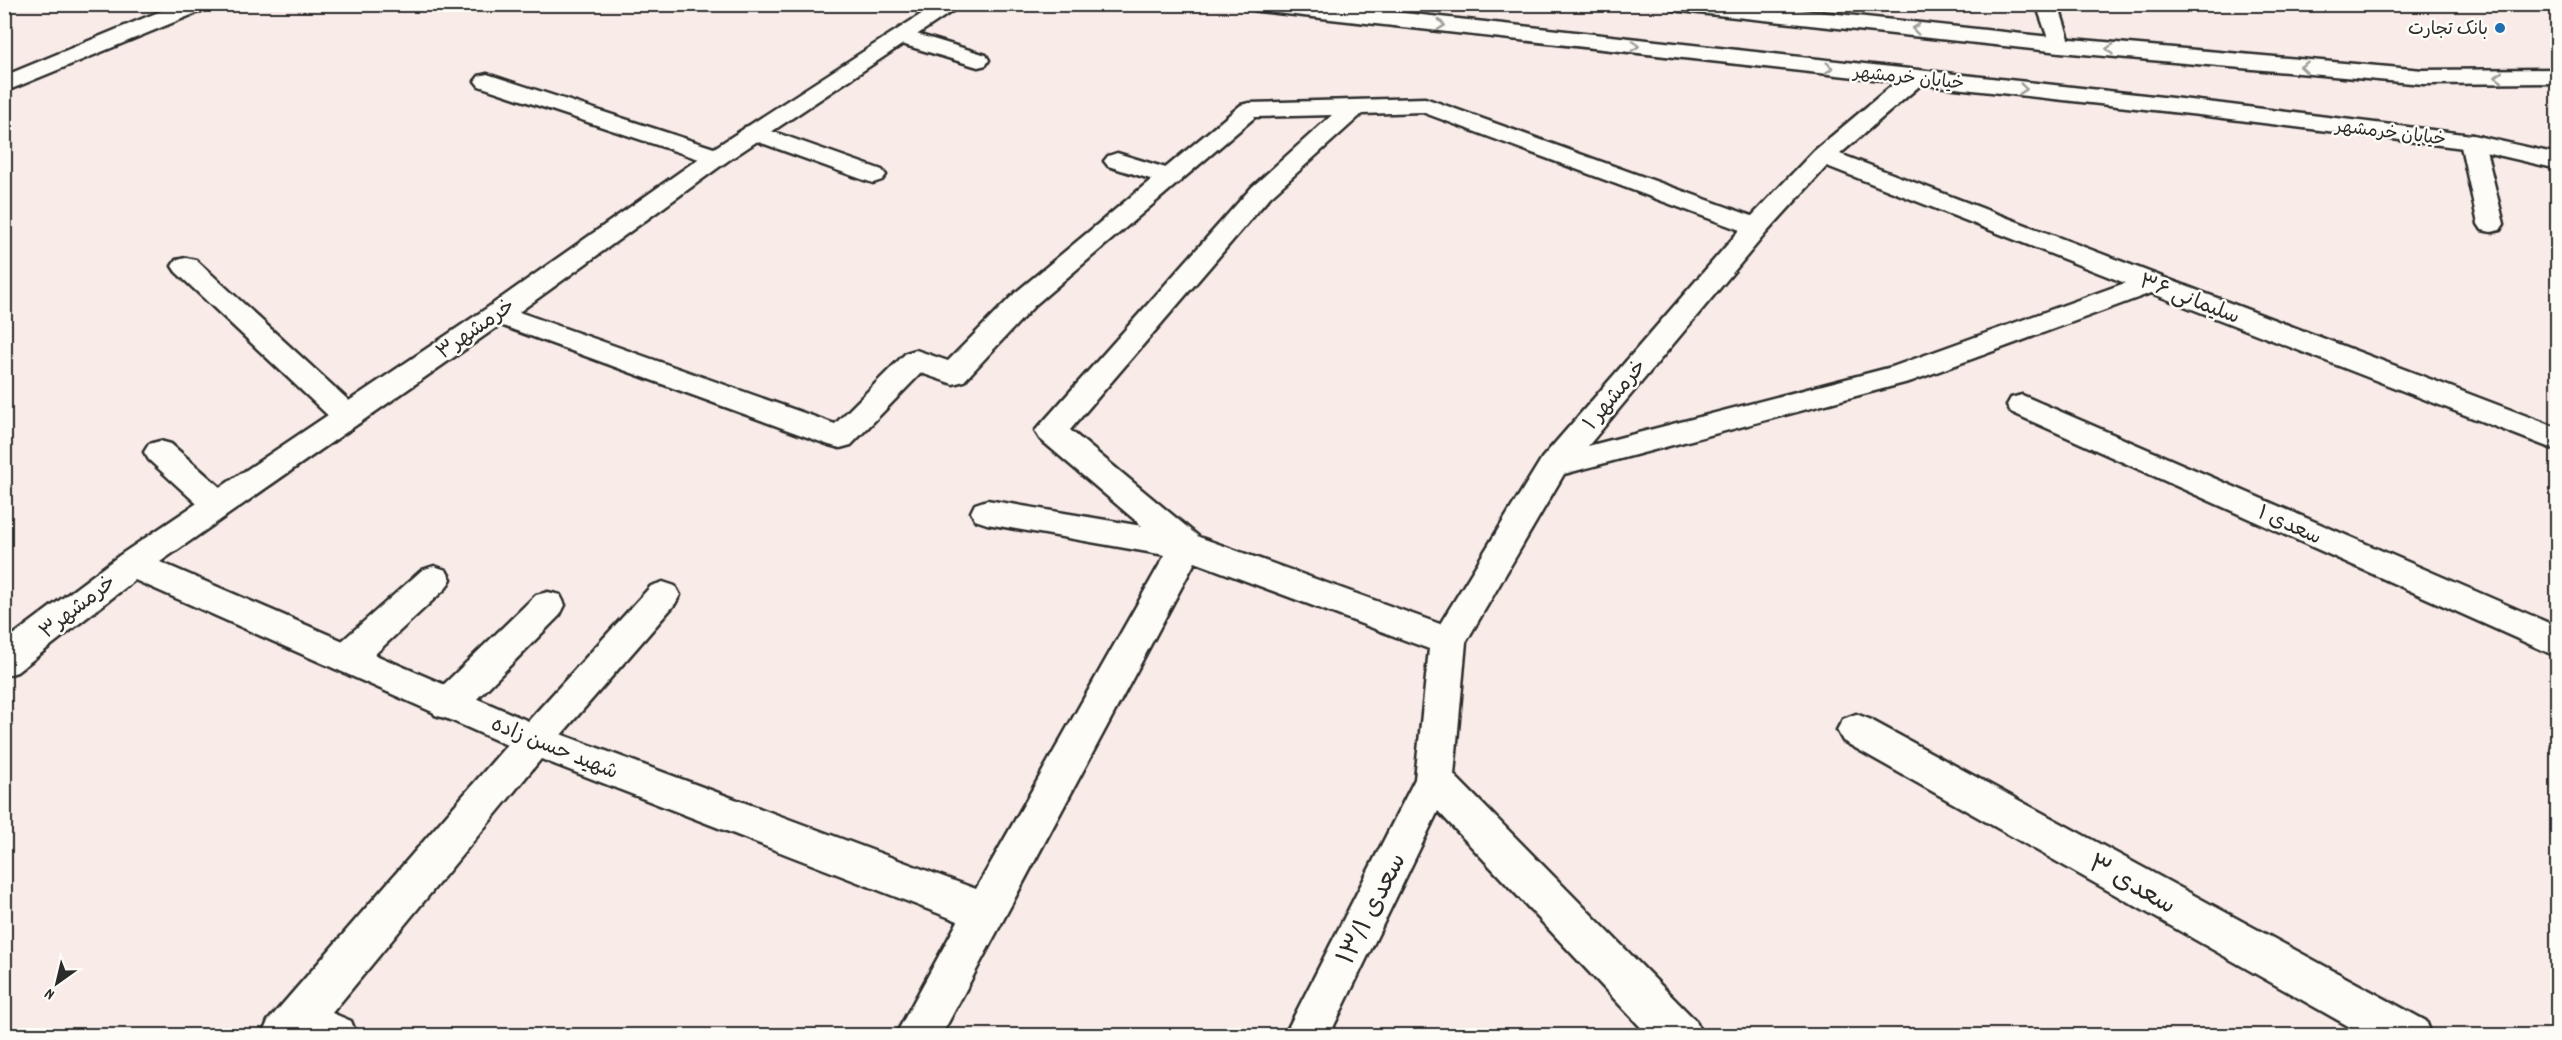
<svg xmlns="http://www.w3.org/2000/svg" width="2562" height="1040" viewBox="0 0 2562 1040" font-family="Dekko,'Playpen Sans Arabic',sans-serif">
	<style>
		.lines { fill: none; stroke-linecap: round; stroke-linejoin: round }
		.service-casing { stroke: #2b2b2b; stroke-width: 5 }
		.minor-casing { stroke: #2b2b2b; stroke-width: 5 }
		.secondary-casing { stroke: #2b2b2b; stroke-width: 5 }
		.service { fill: #fdfcf7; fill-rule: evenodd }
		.minor { fill: #fdfcf7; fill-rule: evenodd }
		.secondary { fill: #fdfcf7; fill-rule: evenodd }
		.oneway { stroke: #9e9e9b }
		.poi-dot { fill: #1f6fb2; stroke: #fdfcf7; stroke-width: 2 }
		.labels { text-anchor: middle; stroke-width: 5; stroke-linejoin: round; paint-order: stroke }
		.far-poi-label { font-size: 18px; fill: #2b2b2b; stroke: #fdfcf7; text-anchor: end }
		.far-street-label { font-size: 18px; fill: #2b2b2b; stroke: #fdfcf7 }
		.street-label { font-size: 21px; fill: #2b2b2b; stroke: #fdfcf7 }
		.near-street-label { font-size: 26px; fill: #2b2b2b; stroke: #fdfcf7 }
	</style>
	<rect width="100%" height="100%" fill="#f9ece8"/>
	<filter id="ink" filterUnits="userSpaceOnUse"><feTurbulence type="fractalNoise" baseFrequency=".0167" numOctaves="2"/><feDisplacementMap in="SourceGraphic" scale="12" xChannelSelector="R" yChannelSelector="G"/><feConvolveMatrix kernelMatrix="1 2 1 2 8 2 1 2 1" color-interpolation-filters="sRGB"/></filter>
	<g filter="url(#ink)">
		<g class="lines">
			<g class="service-casing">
				<path id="service" d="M2036,4H2058L2071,45L2068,50H2052Z
					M903,30L986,55L989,60L986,65L978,67L895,42L892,37L895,32Z
					M487,74L726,152L730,157L726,162L717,165L708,162L479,86L475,81L479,76Z
					M754,125L882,170L886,175L882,180L873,183L864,180L745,137L742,132L745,127Z
					M2472,135L2481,137L2484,142L2504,224L2500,230L2491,232L2482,230L2478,224L2460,142L2463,137Z
					M1117,153L1179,172L1183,177L1179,182L1170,185L1108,166L1104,161L1108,156Z
					M186,258L196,260L358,409L362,416L358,423L347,426L336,423L176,272L172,266L176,260Z
					M160,441L171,444L230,496L234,504L230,512L218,516L206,512L149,460L144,452L149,444Z
					M434,566L446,570L451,579L446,588L360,668L347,672L334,668L329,658L334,648L422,570Z
					M663,582L675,586L680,595L675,604L547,751L534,756L521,751L515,740L521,729L651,586Z
					M548,592L560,595L565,605L560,615L461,715L448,719L435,715L429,704L435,693L536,595Z
					M299,999L351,1021L357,1036L283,1035L277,1020L283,1005Z"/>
			</g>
			<g class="minor-casing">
				<path id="minor" d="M178,4H208L206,9L4,92V76Z
					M937,4H963L726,162L519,312L835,424L906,353L916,350L948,361L1015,293L1241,105L1249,103L1425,98L1752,216L1814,151L1908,72H1924L1928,77L1924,82L1840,154L2558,428V451L2151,293L1912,381L1564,474L1466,642L1454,775L1696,1021L1702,1036H1649L1438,811L1329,1036H1284L1415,779L1429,649L1195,562L941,1036H895L958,921L541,759L313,1036H262L268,1021L507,745L135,580L17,672L4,676V642L120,555L487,308L708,152ZM1422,112L1740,230L1542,458L1440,624L1199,537L1070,430L1270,197L1362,114ZM1332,115L1252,187L1035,431L1040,439L1142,526L987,500L975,504L971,512L975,520L987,524L1165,555L976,889L547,729L160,562L500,325L829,445L840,448L851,445L921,373L953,384L964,381L1035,305L1255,117ZM1827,166L2125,283L1892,367L1588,446L1766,233Z
					M2022,395L2558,627V657L2011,412L2007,405L2011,398Z
					M1856,714L1869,719L2426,1021L2432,1036H2366L1843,741L1837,730L1843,719Z"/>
			</g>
			<g class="secondary-casing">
				<path id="secondary" d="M1248,4H1322L2199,101L2472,135L2558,154V169L2472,149L2199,115L1258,11L1250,9Z
					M1670,4H1745L2060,38L2423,70L2558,69V83L2423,84L2060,52L1680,11L1672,9Z"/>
			</g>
			<use href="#service" class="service"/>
			<use href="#minor" class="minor"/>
			<use href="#secondary" class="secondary"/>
		</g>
		<defs><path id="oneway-chevron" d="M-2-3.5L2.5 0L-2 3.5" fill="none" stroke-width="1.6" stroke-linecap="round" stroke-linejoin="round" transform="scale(1.5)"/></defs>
		<g class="oneway">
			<use href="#oneway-chevron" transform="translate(1441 25) rotate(6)"/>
			<use href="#oneway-chevron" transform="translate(1916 29) rotate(-174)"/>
			<use href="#oneway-chevron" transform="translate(1635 46) rotate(6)"/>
			<use href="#oneway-chevron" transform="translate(2110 49) rotate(-175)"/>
			<use href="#oneway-chevron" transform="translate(2304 67) rotate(-175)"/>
			<use href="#oneway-chevron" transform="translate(1829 68) rotate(6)"/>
			<use href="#oneway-chevron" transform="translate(2499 77) rotate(180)"/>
			<use href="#oneway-chevron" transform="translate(2023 89) rotate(6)"/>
		</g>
	</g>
	<circle class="poi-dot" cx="2500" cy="28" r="6"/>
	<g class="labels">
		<g class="far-poi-label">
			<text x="2488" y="34">بانک تجارت</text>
		</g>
		<g class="far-street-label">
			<text transform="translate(1909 77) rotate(6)" y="6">خیابان خرمشهر</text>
			<text transform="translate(2391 132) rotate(7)" y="6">خیابان خرمشهر</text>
		</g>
		<g class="street-label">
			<text transform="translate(2190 298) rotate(21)" y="7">سلیمانی ۳۶</text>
			<text transform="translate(475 328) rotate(-35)" y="7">خرمشهر۳</text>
			<text transform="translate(1614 394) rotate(-50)" y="7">خرمشهر ۱</text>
			<text transform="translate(2290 524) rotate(24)" y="7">سعدی ۱</text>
			<text transform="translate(77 606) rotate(-38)" y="7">خرمشهر۳</text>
			<text transform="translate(555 747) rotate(22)" y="7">شهید حسن زاده</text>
		</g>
		<g class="near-street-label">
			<text transform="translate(2133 883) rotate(29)" y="9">سعدی ۳</text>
			<text transform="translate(1370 908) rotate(-63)" y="9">سعدی ۱۳/۱</text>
		</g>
	</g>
	<rect width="2562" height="1040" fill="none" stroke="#fdfcf7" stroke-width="24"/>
	<rect x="12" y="12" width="2538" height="1016" fill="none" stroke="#2b2b2b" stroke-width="2" filter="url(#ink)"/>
	<g transform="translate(57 983) rotate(214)" stroke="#fdfcf7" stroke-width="4.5" paint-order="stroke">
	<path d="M0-4.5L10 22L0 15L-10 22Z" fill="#2b2b2b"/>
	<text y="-9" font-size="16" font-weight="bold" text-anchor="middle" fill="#2b2b2b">N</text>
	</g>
</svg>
